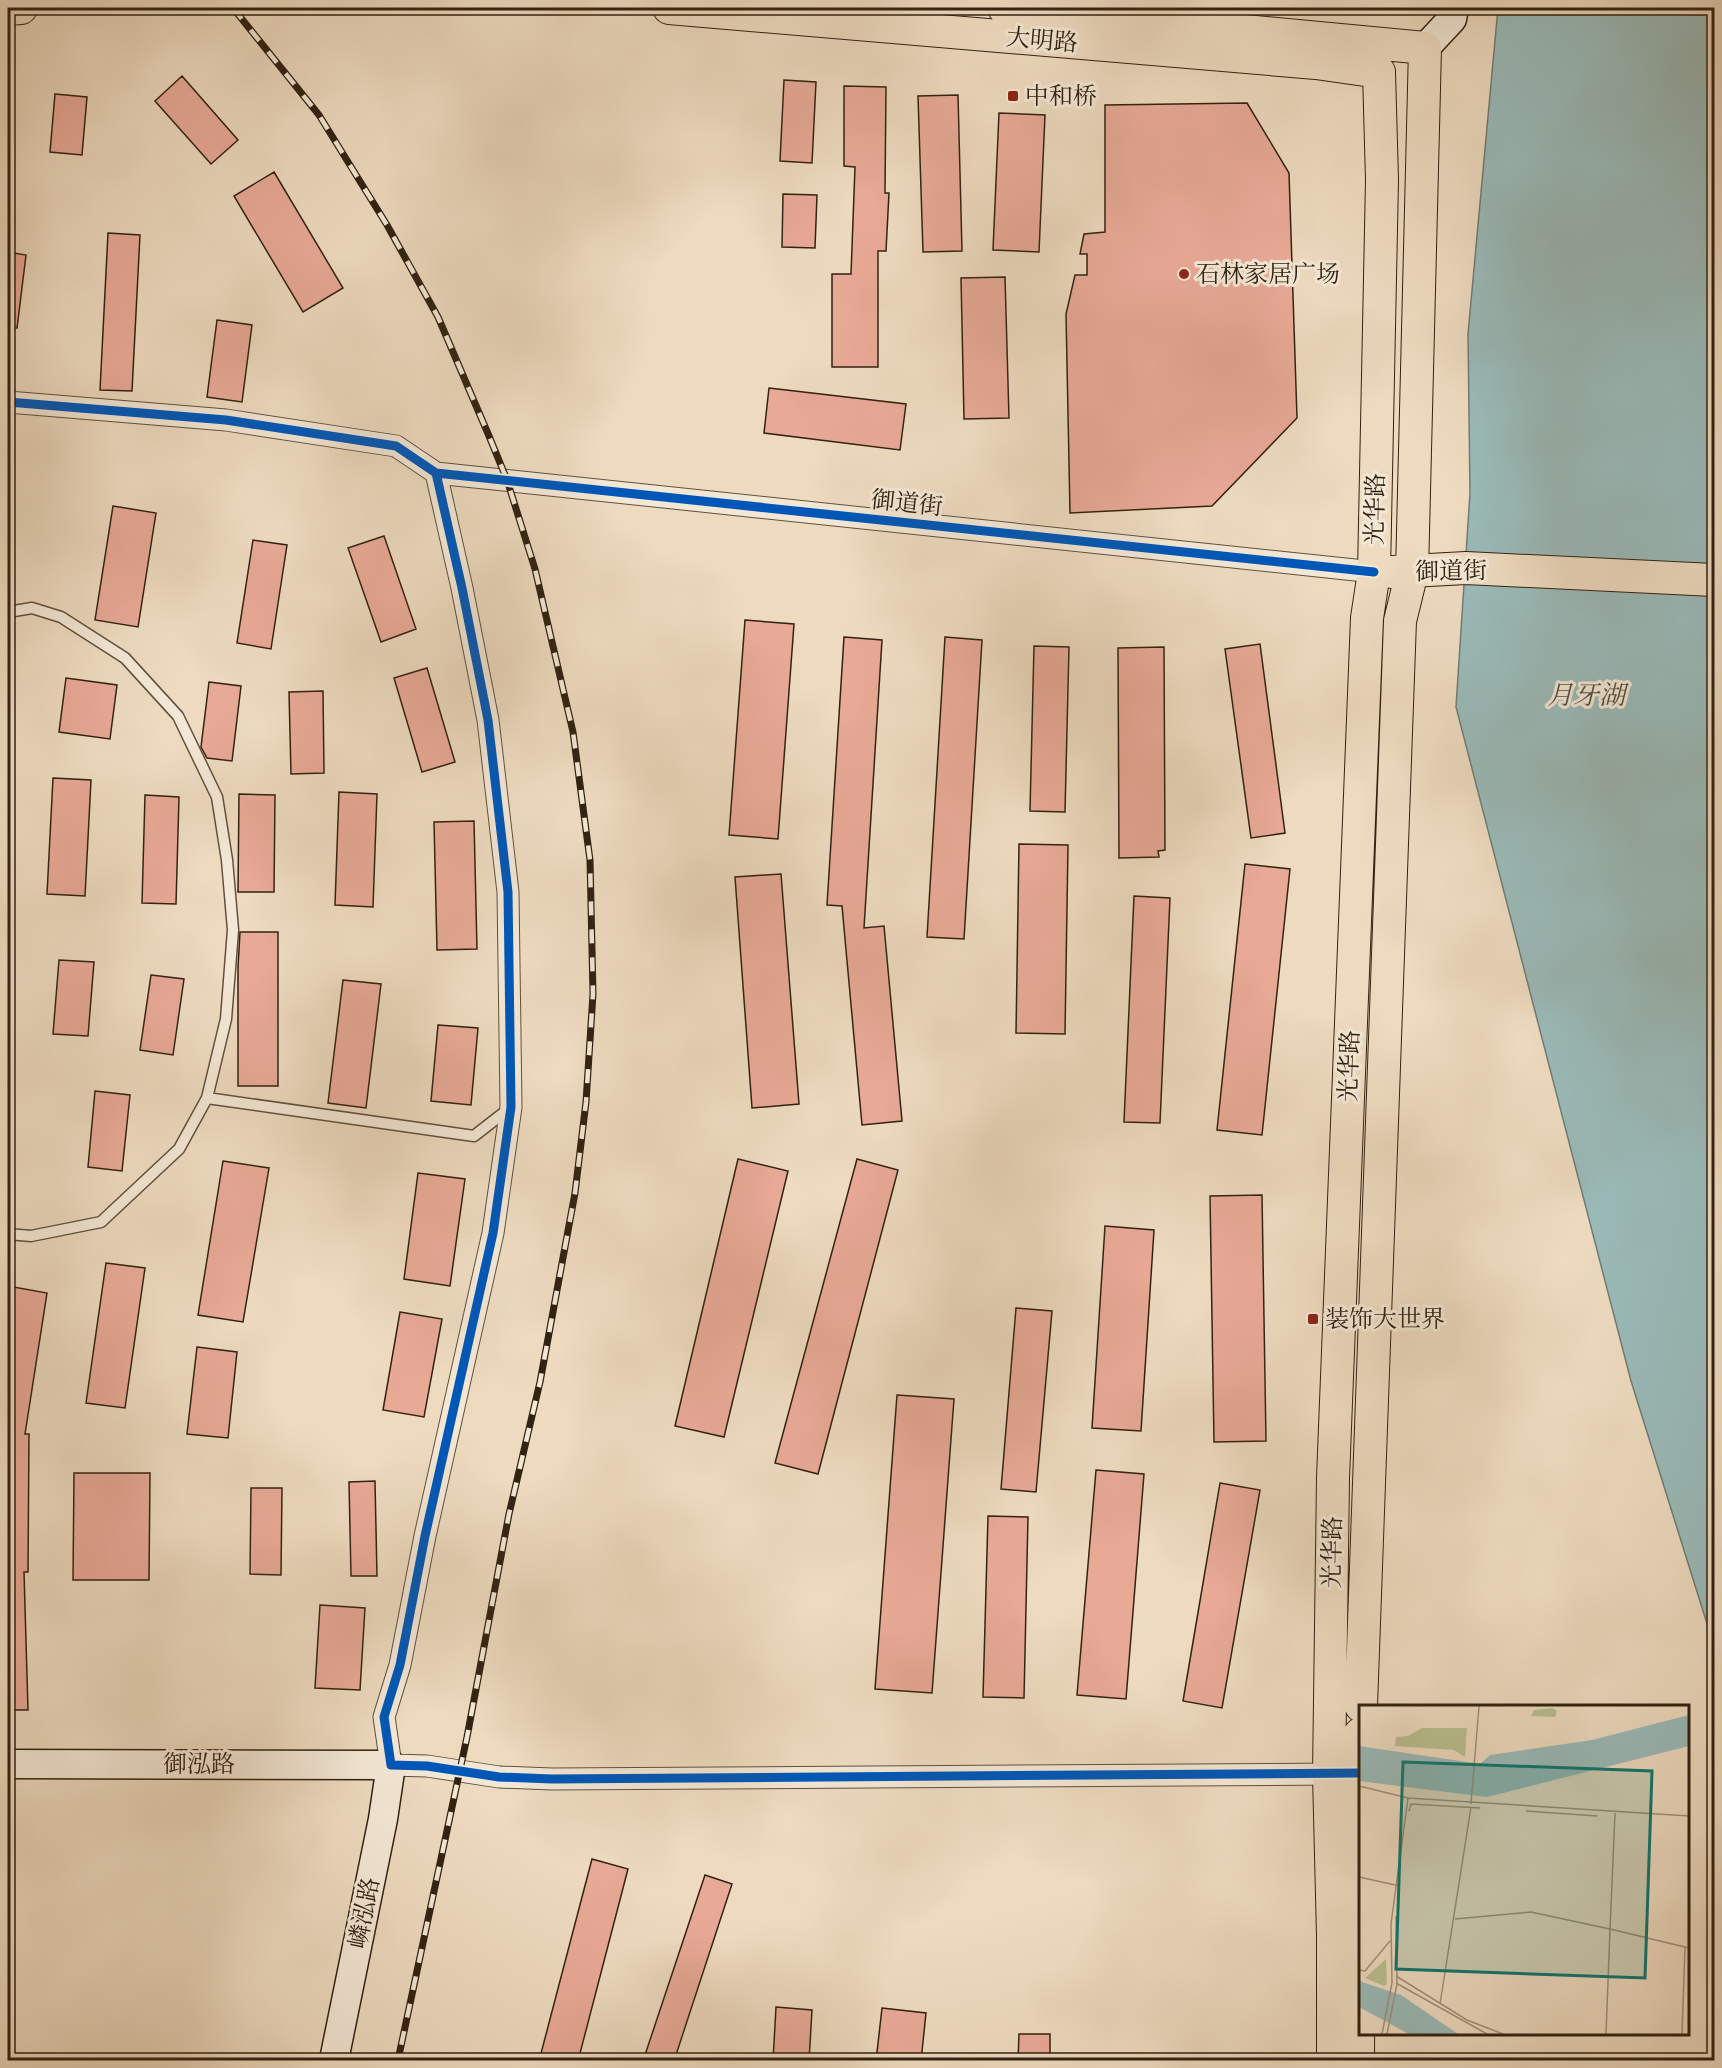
<svg xmlns="http://www.w3.org/2000/svg" width="1722" height="2068" viewBox="0 0 1722 2068" font-family="'EB Garamond','Noto Serif SC',serif">
	<style>
		.water { fill: #9abab8; stroke: #707d76; stroke-width: 1.5 }
		.building { fill: #e8a997; stroke: #322212; stroke-width: 1.5 }
		.lines { fill: none; stroke-linecap: round; stroke-linejoin: round }
		.lane-casing { stroke: #61503d; stroke-width: 13 }
		.street-casing { stroke: #61503d; stroke-width: 23 }
		.secondary-casing { stroke: #322212; stroke-width: 31 }
		.primary-casing { stroke: #322212; stroke-width: 34 }
		.lane { stroke: #f3e7d5; stroke-width: 10 }
		.street { stroke: #f3e7d5; stroke-width: 21 }
		.secondary { stroke: #f3e7d5; stroke-width: 28 }
		.primary { stroke: #eddabf; stroke-width: 32 }
		.rail-casing { stroke: #322212; stroke-width: 7 }
		.rail { stroke: #f3e7d5; stroke-width: 4.5; stroke-dasharray: 14; stroke-linecap: butt }
		.cycleway-casing { stroke: #f3e7d5; stroke-width: 13 }
		.cycleway { stroke: #0057b8; stroke-width: 9 }
		.poi-dot { fill: #8f2418; stroke: #f3e7d5; stroke-width: 2 }
		.labels { text-anchor: middle; stroke-width: 6; stroke-linejoin: round; paint-order: stroke }
		.street-label { font-size: 24px; fill: #322212; stroke: #f3e7d5 }
		.poi-label { font-size: 24px; fill: #322212; stroke: #f3e7d5; text-anchor: start }
		.water-label { font-size: 26px; font-style: italic; fill: #515044; stroke: #f3e7d5 }
		.inset-road { fill: none; stroke: #a2907a; stroke-width: 1.5 }
		.view { fill: #0f766e; fill-opacity: 0.15; stroke: #0f766e; stroke-width: 3 }
		.inset-edge { fill: none; stroke: #322212; stroke-width: 3 }
	</style>
	<rect width="100%" height="100%" fill="#eddabf"/>
	<filter id="stains"><feTurbulence type="fractalNoise" baseFrequency=".00333" numOctaves="4"/><feColorMatrix values="0 0 0 0 .2 0 0 0 0 .09 0 0 0 0 .02 0 0 0 .5 -.17"/></filter>
	<radialGradient id="worn" r=".72"><stop offset=".6" stop-color="#630" stop-opacity="0"/><stop offset="1" stop-color="#630" stop-opacity=".3"/></radialGradient>
	<path class="water" d="M1498,8H1714V1646L1631,1381L1456,707L1470,493L1468,334Z"/>
	<path class="building" d="M182,76L238,140L211,164L155,101Z
		M784,80L816,82L812,163L780,161Z
		M844,86L886,87L885,193H889L886,251H878V367H832V274H851L855,167L844,166Z
		M55,94L87,97L82,155L50,152Z
		M958,95L962,251L923,252L918,96Z
		M1247,103L1289,173L1297,418L1212,506L1070,513L1066,314L1075,275H1087V254H1080L1084,234L1105,232V105Z
		M999,113L1045,115L1039,252L993,250Z
		M274,172L343,288L303,312L234,196Z
		M783,194L817,195L815,248L782,247Z
		M108,233L140,235L132,391L100,390Z
		M8,252L26,255L17,328H8Z
		M1005,277L1009,418L964,419L961,278Z
		M217,320L252,325L242,402L207,397Z
		M769,388L906,404L900,450L764,433Z
		M113,506L156,513L138,627L95,620Z
		M384,536L416,629L381,642L348,548Z
		M253,540L287,545L271,649L237,643Z
		M745,620L794,624L778,839L729,835Z
		M844,637L882,640L864,928L884,926L902,1121L862,1125L842,906L827,905Z
		M945,637L982,640L964,939L927,937Z
		M1260,644L1285,833L1251,838L1225,649Z
		M1034,646L1069,647L1065,812L1030,811Z
		M1164,647L1165,850L1158,851L1159,857L1119,858L1118,648Z
		M427,668L455,762L422,772L394,678Z
		M66,678L117,685L110,739L59,732Z
		M209,682L241,686L232,761L207,758L201,747Z
		M323,691L324,773L291,774L289,692Z
		M53,778L91,780L85,896L47,894Z
		M339,792L377,794L373,907L335,905Z
		M239,794L275,795L274,892H238Z
		M145,795L179,797L176,904L142,903Z
		M474,821L477,949L437,950L434,822Z
		M1019,844L1068,845L1065,1034L1016,1033Z
		M1245,864L1290,869L1262,1135L1217,1130Z
		M781,874L799,1104L752,1108L735,877Z
		M1134,896L1170,898L1160,1123L1124,1122Z
		M240,932H278V1086H238V967Z
		M59,960L94,962L88,1036L53,1034Z
		M151,975L184,979L173,1055L140,1050Z
		M343,980L381,984L366,1108L328,1103Z
		M438,1025L478,1028L471,1105L431,1101Z
		M95,1091L130,1095L122,1171L88,1167Z
		M738,1159L788,1171L724,1437L675,1426Z
		M857,1159L898,1170L818,1474L775,1463Z
		M223,1161L269,1168L243,1322L198,1315Z
		M418,1173L465,1179L450,1286L404,1279Z
		M1262,1195L1266,1441L1214,1442L1210,1196Z
		M1105,1226L1154,1230L1141,1431L1092,1428Z
		M106,1263L145,1268L125,1408L86,1403Z
		M8,1286L47,1293L25,1434H29L28,1572H24L28,1710H8Z
		M1016,1308L1052,1311L1036,1492L1001,1489Z
		M400,1312L442,1319L424,1417L383,1410Z
		M197,1347L237,1352L228,1438L187,1434Z
		M897,1395L954,1399L932,1693L875,1689Z
		M1096,1470L1144,1474L1126,1699L1077,1695Z
		M74,1473H150L149,1580H73Z
		M375,1481L377,1576H351L349,1482Z
		M1220,1483L1260,1490L1222,1708L1183,1701Z
		M251,1488H282L281,1575L250,1574Z
		M988,1516L1028,1517L1024,1698L983,1697Z
		M320,1605L365,1608L360,1690L315,1688Z
		M592,1859L628,1869L578,2061H539Z
		M705,1875L732,1884L674,2061H643Z
		M776,2007L812,2010L809,2061H773Z
		M882,2008L926,2013L921,2061H876Z
		M1019,2034H1050V2061H1018Z"/>
	<g class="lines">
		<g class="lane-casing">
			<path id="lane" d="M8,612L32,608L61,617L125,658L178,716L217,797L227,860L233,930L226,1019L207,1098L179,1149L101,1222L31,1236L8,1234
				M207,1098L474,1136L510,1108"/>
		</g>
		<g class="street-casing">
			<path id="street" d="M8,402L226,420L396,446L436,473L462,588L488,720L508,892L511,1107L493,1233L425,1536L400,1665L384,1717L391,1765L427,1766L499,1777L552,1779L1341,1774
				M436,473L1374,572"/>
		</g>
		<g class="secondary-casing">
			<path id="secondary" d="M1425,48L1452,19L1454,8
				M8,1764L391,1765L383,1819L334,2060"/>
		</g>
		<g class="primary-casing">
			<path id="primary" d="M669,8L1316,63L1379,72L1382,180L1374,572L1367,618L1333,1478L1329,1775L1333,1936V2060
				M1004,8L1425,48L1412,572L1400,621L1361,1706
				M8,9L21,8
				M1392,572L1466,568L1714,580
				M1358,2060L1360,1734"/>
		</g>
		<use href="#lane" class="lane"/>
		<use href="#street" class="street"/>
		<use href="#secondary" class="secondary"/>
		<use href="#primary" class="primary"/>
		<g class="rail-casing">
			<path id="rail" d="M233,8L319,115L387,225L438,317L489,436L507,480L535,569L573,732L590,860L593,994L586,1102L575,1193L540,1382L509,1514L467,1737L398,2060"/>
		</g>
		<use href="#rail" class="rail"/>
		<g class="cycleway-casing">
			<path id="cycleway" d="M8,402L226,420L396,446L436,473L462,588L488,720L508,892L511,1107L493,1233L425,1536L400,1665L384,1717L391,1765L427,1766L499,1777L552,1779L1359,1773
				M436,473L1374,572"/>
		</g>
		<use href="#cycleway" class="cycleway"/>
	</g>
	<g class="poi-dot">
		<rect x="1007" y="90" width="12" height="12" rx="3"/>
		<circle cx="1184" cy="274" r="6"/>
		<rect x="1307" y="1313" width="12" height="12" rx="3"/>
	</g>
	<g class="labels">
		<g class="street-label">
			<text transform="translate(1042 40) rotate(5)" y="8">大明路</text>
			<text transform="translate(907 503) rotate(6)" y="8">御道街</text>
			<text transform="translate(1375 509) rotate(-89)" y="8">光华路</text>
			<text transform="translate(1451 571) rotate(-1)" y="8">御道街</text>
			<text transform="translate(1349 1066) rotate(-88)" y="8">光华路</text>
			<text transform="translate(1332 1552) rotate(-89)" y="8">光华路</text>
			<text x="199" y="1772">御泓路</text>
			<text transform="translate(364 1913) rotate(-79)" y="8">嶙泓路</text>
		</g>
		<g class="poi-label">
			<text x="1025" y="104">中和桥</text>
			<text x="1196" y="282">石林家居广场</text>
			<text x="1325" y="1327">装饰大世界</text>
		</g>
		<g class="water-label">
			<text x="1586" y="704">月牙湖</text>
		</g>
	</g>
	<g transform="translate(1359 1705)">
		<rect width="330" height="330" fill="#eddabf"/>
		<path d="M193,3L198,6L196,12L172,11L175,5ZM63,23H108L106,52L95,45L36,41L37,32L49,31ZM27,254L28,279L25,281L6,273Z" fill="#b9bf91"/>
		<path d="M330,10V41L128,92L0,76V41L121,59L131,50L233,35ZM0,276L42,290L99,329H50L0,302Z" fill="#9abab8"/>
		<path class="inset-road" d="M0,81L49,93M112,99L120,1M50,106L52,99L121,103M167,106L238,111M0,172L41,181M96,214L172,207L251,224L256,108M0,265L6,266L31,236M37,271L108,315L144,329M37,278L128,329M81,299L112,102M23,329L33,278L32,219L49,93L330,111M28,329L38,279L37,211M247,329L251,224L330,243M323,329L326,242"/>
		<path class="view" d="M44,57L293,66L286,273L37,264Z"/>
		<rect width="330" height="330" class="inset-edge"/>
	</g>
	<rect width="1722" height="2068" fill="none" stroke="#eddabf" stroke-width="30"/>
	<rect x="9" y="9" width="1704" height="2050" fill="none" stroke="#322212" stroke-width="3"/>
	<rect x="15" y="15" width="1692" height="2038" fill="none" stroke="#322212" stroke-width="1.5"/>
	<rect width="100%" height="100%" filter="url(#stains)"/>
	<rect width="100%" height="100%" fill="url(#worn)"/>
</svg>
